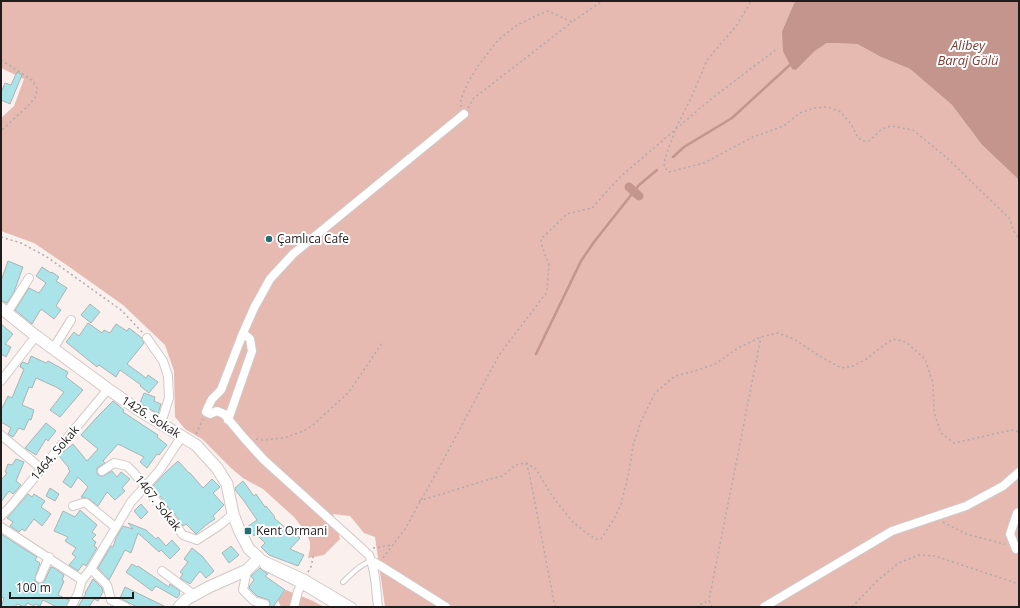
<svg xmlns="http://www.w3.org/2000/svg" width="1020" height="608" viewBox="0 0 1020 608" font-family="'Open Sans',sans-serif">
	<style>
		.green { fill: #e6b9b1 }
		.water { fill: #c4958d }
		.lines { fill: none; stroke-linecap: round; stroke-linejoin: round }
		.stream { stroke: #c4958d; stroke-width: 2.5 }
		.canal { stroke: #c4958d; stroke-width: 9 }
		.building { fill: #aae3e8; stroke: #abb4b4 }
		.lane-casing { stroke: #d2c9c8; stroke-width: 6 }
		.street-casing { stroke: #d2c9c8; stroke-width: 10 }
		.secondary-casing { stroke: #d2c9c8; stroke-width: 13 }
		.path { stroke: #b1aaa8; stroke-width: 1.5; stroke-dasharray: 2 3; stroke-linecap: butt }
		.lane { stroke: #fff; stroke-width: 4 }
		.street { stroke: #fff; stroke-width: 8 }
		.secondary { stroke: #fff; stroke-width: 11 }
		.poi-dot { fill: #246e74; stroke: #fff; stroke-width: 1.5 }
		.labels { text-anchor: middle; stroke-width: 4; stroke-linejoin: round; paint-order: stroke }
		.poi-label { font-size: 12px; fill: #1f1c1b; stroke: #fff; text-anchor: start }
		.street-label { font-size: 12px; fill: #1f1c1b; stroke: #fff }
		.water-label { font-size: 13px; font-style: italic; fill: #7d3e36; stroke: #fff }
	</style>
	<rect width="100%" height="100%" fill="#faf1ef"/>
	<path class="green" d="M1,1H795L782,31L796,70L815,51L827,43L857,44L881,57L910,69L952,105L982,145L1019,180V607H385L375,537L364,533L350,516L333,514L340,539L324,555L308,558L310,549V542L306,532L294,517L263,489L243,478L231,468L202,439L185,429L175,417L174,371L165,345L123,305L68,266L34,243L1,231V118L14,106L24,79L1,68Z
		M286,590L313,601L324,607H281L278,600Z"/>
	<path class="water" d="M795,1H1019V180L982,145L952,105L910,69L881,57L857,44L827,43L815,51L796,70L792,69L783,51L782,31Z"/>
	<g class="lines">
		<path class="stream" d="M673,157L684,147L732,118L792,63
			M536,354L581,261L594,242L639,185L657,170"/>
		<path class="canal" d="M629,187L639,196"/>
	</g>
	<path class="building" d="M17,72L22,75L10,104L1,100V93L5,83L11,85Z
		M8,261L23,267L14,292L7,303L1,301V281Z
		M42,267L51,273L52,272L59,277L56,281L67,288L56,306L61,310L54,319L41,309L32,324L15,310L29,288L39,293L46,283L36,276Z
		M90,304L100,312L91,323L81,315Z
		M88,323L102,333L104,330L110,333L116,324L127,331L129,328L142,338L144,343L127,364L146,378L148,375L158,382L149,393L140,386L141,385L120,370L116,377L99,365L97,367L66,342L74,332L79,336Z
		M1,324L13,334L5,344L11,347L6,357L1,354Z
		M31,356L46,363L48,361L68,372L66,377L83,390L60,417L50,410L64,392L56,387L36,378L32,388L29,387L22,405L34,410L31,420L29,419L24,430L19,428L13,437L8,434L11,428L1,422V410L8,396L12,398L24,369L20,367L21,364L23,362L28,364Z
		M144,393L155,397L154,401L161,404L158,414L140,403Z
		M113,401L124,410L123,412L158,435L157,437L167,445L159,455L157,454L147,468L140,462L144,457L118,444L103,461L105,463L97,468V474L100,476H103L112,471L117,477L121,472L130,479L122,488L125,491L115,500L107,492L98,506L89,499L81,497L88,487L78,477L71,488L63,482L70,471L68,469L69,468L59,456L63,452L73,444L87,461L98,449L81,435L97,417Z
		M46,423L56,431L48,441L46,439L36,455L25,448Z
		M16,459L24,462L16,481L21,485L13,494L9,491L1,502V480L7,473L5,472L8,464L12,465Z
		M178,461L189,473H190L203,488L212,479L220,487L213,493L224,505L213,516L215,519L206,525L196,534L186,524L183,526L171,509L170,510L160,496H159L152,487L166,472Z
		M243,481L254,496L256,494L265,507L266,506L275,517L274,518L287,529L288,527L300,538L290,549L304,555L298,566L269,555L261,547L265,543L256,534L254,536L247,527L257,520L244,501L236,491L235,488Z
		M50,488L59,494L55,501L46,496Z
		M28,494L32,497L34,494L45,501L41,507L51,514L42,526L34,519L25,531L22,529L19,532L10,526L13,522L7,518Z
		M141,504L148,512L141,519L134,511Z
		M80,510L97,525L92,532L96,535L92,539L96,542L94,546L97,548L86,566L83,564L78,571L69,565L76,557L72,554L76,548L65,541L68,537L54,531L63,511L75,517Z
		M128,523L146,530L156,539L158,537L166,546L172,540L180,549L170,559L161,550L159,552L138,533L131,553L125,550L109,580L98,568L111,546L113,547L116,538L123,526L133,529Z
		M1,534L37,557L35,560L40,563L35,578V581L38,583H40L44,582L51,567L54,568L64,575L62,580L64,581L58,595L69,600L66,607H57L43,600L40,606L35,604L34,606L27,603L25,607L17,604L15,607H1L4,598L1,597Z
		M231,546L239,555L229,563L222,553Z
		M192,548L202,556L214,571L206,578L200,571L190,584L180,578L183,574L180,572L188,562L184,559Z
		M132,564L137,567L138,566L169,587L170,584L180,591L179,593L180,594L177,598L156,586L152,591L126,572Z
		M260,568L263,571L268,574L265,576L285,590L273,607H269L270,603L269,600L257,596L249,588L250,585L254,580L251,576Z
		M93,579L102,588L103,592L98,601L94,599L89,607H78L86,593H85Z
		M125,587L166,607H137L120,598Z"/>
	<g class="lines">
		<g class="lane-casing">
			<path id="lane" d="M343,582C352,574 360,564 371,561"/>
		</g>
		<g class="street-casing">
			<path id="street" d="M7,313L29,278
				M147,338L163,361L168,376L169,398L161,423
				M53,349L71,320
				M1,381L36,336
				M228,420L252,351L250,339L243,333
				M1,435L42,469
				M102,471L114,463L127,466L134,473L145,487L183,535L197,540L220,525L233,514
				M73,506L83,503H86L115,527
				M1,516L10,507L108,389
				M1,527L82,580
				M1016,549L1010,534L1017,513L1019,512
				M259,558L305,579L352,607
				M372,561L379,565L446,607
				M263,563L265,566L303,585L339,607
				M91,569L107,585L111,600L126,607
				M247,570L243,590L254,601L265,604
				M162,571L194,595
				M40,578L49,557
				M71,607L78,594L82,580L91,569L131,502L159,471L182,436
				M294,607L298,591L304,580
				M378,607C376,590 376,571 369,555L264,460L244,438L224,414L217,411L210,414L206,412L208,407L212,399L221,390L243,333L254,308L270,279L293,254L464,114
				M764,607L892,531L966,506L1003,486L1019,472"/>
		</g>
		<g class="secondary-casing">
			<path id="secondary" d="M1,308L36,336L108,389L137,409L196,445L217,468L227,484L233,514L240,532L249,549L259,558L247,570L209,587L187,599L179,607"/>
		</g>
		<path class="path" d="M1,60L32,80L37,88L36,96L30,104L1,131
			M461,107V99L467,84L478,66L498,40L517,25L538,15L548,11L555,14L572,22L602,1
			M468,108L474,98L572,22
			M676,128L691,98L707,60L737,25L751,1
			M675,131L665,158L664,167L669,172L704,163L753,137L773,130L785,125L800,113L814,108L828,107L841,112L851,124L857,136L862,141H869L882,129L891,126L913,130L946,157L1010,219L1013,230L1019,239
			M1,237L21,243L47,257L121,310L142,332
			M196,434L203,419
			M256,439L262,440L284,438L303,431L313,425L349,392L382,343
			M526,463L529,472L555,607
			M419,501L490,479L503,476L515,465L526,463L536,469L552,496L572,521L584,531L596,539H601L614,519L621,504L629,472L633,446L641,421L655,393L675,376L695,371L715,364L738,348L761,337L778,333L794,339L816,354L841,368L853,366L865,360L880,348L893,339L906,342L925,359L933,383L934,412L941,433L954,443L1012,430L1019,432
			M943,522L966,534L1005,544
			M373,548L392,545
			M383,558L405,529L445,457L499,355L547,292L549,265L542,246L541,239L567,214L592,208L620,177L711,99L778,48
			M308,572L311,567L314,553
			M696,607L709,600
			M712,607L709,600L761,337
			M852,607L878,580L899,563L919,555L935,556L1019,584"/>
		<use href="#lane" class="lane"/>
		<use href="#street" class="street"/>
		<use href="#secondary" class="secondary"/>
	</g>
	<g class="poi-dot">
		<circle cx="269" cy="239" r="4"/>
		<rect x="244" y="527" width="8" height="8" rx="2"/>
	</g>
	<g class="labels">
		<g class="poi-label">
			<text x="277" y="243">Çamlıca Cafe</text>
			<text x="256" y="535">Kent Ormani</text>
		</g>
		<g class="street-label">
			<text transform="translate(151 417) rotate(32)" y="4">1426. Sokak</text>
			<text transform="translate(55 453) rotate(-50)" y="4">1464. Sokak</text>
			<text transform="translate(158 503) rotate(52)" y="4">1467. Sokak</text>
		</g>
		<g class="water-label">
			<text x="968" y="50">Alibey<tspan x="968" dy="15">Baraj Gölü</tspan></text>
		</g>
	</g>
	<rect width="1020" height="608" fill="none" stroke="#1f1c1b" stroke-width="4"/>
	<path d="M10 592v6h123v-6" fill="none" stroke="#1f1c1b" stroke-width="2"/>
	<text x="16" y="592" font-size="12" fill="#1f1c1b" stroke="#ffffff" stroke-width="3" paint-order="stroke">100 m</text>
</svg>
